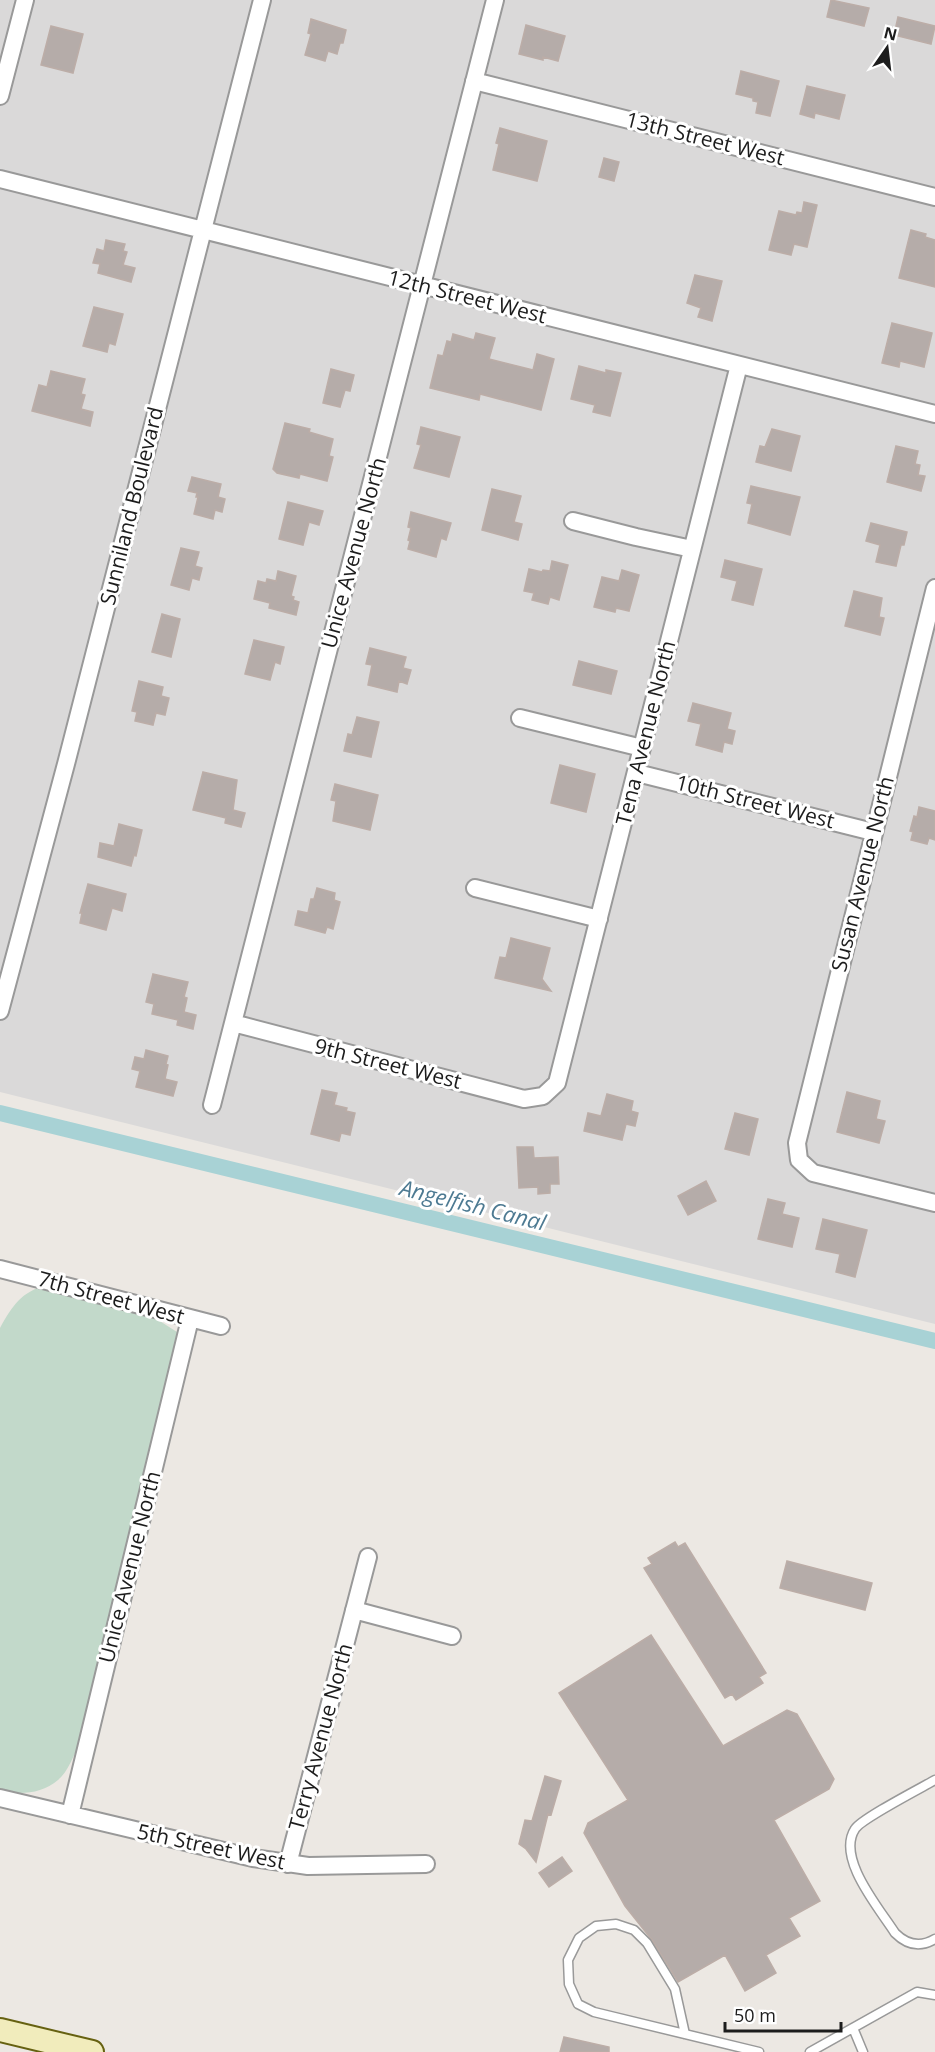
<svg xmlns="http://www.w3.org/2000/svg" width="935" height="2052" viewBox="0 0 935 2052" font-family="'Open Sans',sans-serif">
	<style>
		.residential { fill: #dad9d9 }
		.wetland { fill: #c2d9ca }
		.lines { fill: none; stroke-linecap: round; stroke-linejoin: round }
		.canal { stroke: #a8d2d5; stroke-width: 16 }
		.building { fill: #b5aca9; stroke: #bcada7; stroke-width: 1.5 }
		.lane-casing { stroke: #999; stroke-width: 11 }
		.street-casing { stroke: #999; stroke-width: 20 }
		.secondary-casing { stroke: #666111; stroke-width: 26 }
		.lane { stroke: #fff; stroke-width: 8 }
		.street { stroke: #fff; stroke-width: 16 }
		.secondary { stroke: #f1ecbc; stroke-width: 22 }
		.labels { text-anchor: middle; stroke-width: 6; stroke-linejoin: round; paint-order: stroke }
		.street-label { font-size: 21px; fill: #1c1c1c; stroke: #fff }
		.water-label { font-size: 22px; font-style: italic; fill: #4d7a92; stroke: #fff }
	</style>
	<rect width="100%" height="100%" fill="#ece8e3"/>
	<path class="residential" d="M0,0H935V1324L0,1092Z"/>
	<path class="wetland" d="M47,1285L133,1304L177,1332L173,1364L80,1743C74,1754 68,1772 58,1780C42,1794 20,1795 0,1791V1328C13,1305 21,1292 47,1285Z"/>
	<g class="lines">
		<path class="canal" d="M0,1113L935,1341"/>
	</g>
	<path class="building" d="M831,0L869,8L864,26L827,17Z
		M898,17L935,26L931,44L894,35Z
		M311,19L346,30L343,43H340L337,54L328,51L325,61L305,55L311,34L308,33Z
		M526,25L565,36L558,61L543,57V60L519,54Z
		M51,26L83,34L73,73L41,65Z
		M741,71L779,81L770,116L756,113L758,102L753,101V98L736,94Z
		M807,86L845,95L839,119L815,113L814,118L800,114Z
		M500,128L547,141L537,181L493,170L499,144L496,143Z
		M604,158L619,162L614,181L599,177Z
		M804,202L817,205L807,247L794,244L791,255L769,250L779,211L796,215L797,212L802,213Z
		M911,230L926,234L925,237L935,240V287L899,278Z
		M106,240L125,244L123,251L127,252L123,265L135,268L131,282L98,273L100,264L93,263L97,249L104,251Z
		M695,275L722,281L712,321L698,317L701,308L687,303Z
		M94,307L123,314L115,345L109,343L107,352L83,346Z
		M892,323L932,333L924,367L900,361L899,367L882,363Z
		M476,333L495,338L489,359L533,370L537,354L554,359L541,410L480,394L479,400L430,388L438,355L443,356L447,341L451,342L453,334L474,340Z
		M579,366L606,373V370L621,373L610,416L593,412L595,405L571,399Z
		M331,369L354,375L350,391L345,390L340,407L323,403Z
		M51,371L85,379L81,394L85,395L81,409L93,412L90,426L32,411L39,385L47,387Z
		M285,423L310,429L309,432L333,439L329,456L333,457L327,481L300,474L299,478L277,473L273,469Z
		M421,427L460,437L449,477L414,468L421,445L417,444Z
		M772,429L800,436L791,471L756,462L760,446L765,447Z
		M896,446L918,451L915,464L920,465L918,475L925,476L921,491L887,482Z
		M192,477L221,484L218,497L225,499L222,512L215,510L213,519L194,514L198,497H196L197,493L188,491Z
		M751,486L800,497L790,535L748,523L752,504L747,503Z
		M492,489L521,496L514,522L522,524L518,540L482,530Z
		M288,502L323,511L319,525L309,522L303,545L279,539Z
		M411,512L451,523L446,540L441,538L436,557L408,549L410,541L408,540L411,528L408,527Z
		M871,523L907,532L904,545H901L896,566L876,562L880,545L866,541Z
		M181,548L199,552L195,566L202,568L199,580L192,578L189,590L171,585Z
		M725,560L762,569L753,605L732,600L737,581L721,577Z
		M552,561L568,565L559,600L550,597L548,604L532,600L534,593L524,591L529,569L542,572L543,570L550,571Z
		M622,570L639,575L629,611L616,608L615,612L594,607L602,577L619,581Z
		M278,571L296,576L291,596L294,597L293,600L299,602L296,615L269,608L270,603L254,599L258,581L266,583L267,579L276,581Z
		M854,591L882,598L879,617L884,618L880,635L845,626Z
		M162,614L180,619L171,657L152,652Z
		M254,640L284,647L280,664L275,662L270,680L245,674Z
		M370,648L406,657L403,668L411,670L407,684L399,681L397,692L368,685L372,665L366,664Z
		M579,661L617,671L611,694L573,685Z
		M139,681L163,687L161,696L169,698L165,715L156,713L153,725L135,721L137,712L132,711Z
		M693,703L731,713L727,729L735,731L732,744L724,742L722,752L696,745L701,724L688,721Z
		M357,717L379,722L371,757L344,751L348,734L352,735Z
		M560,765L595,774L586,812L551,803Z
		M203,772L237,780L233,810L245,813L241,827L225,823L226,818L193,810Z
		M335,784L378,795L370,830L333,821L336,801L331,800Z
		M919,807L935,811V840L929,838L927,844L911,840L913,832L910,831L914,816L917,817Z
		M119,824L142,830L136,856L134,855L131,866L98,857L100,843L114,846Z
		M88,884L126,894L122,911L112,908L106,930L80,923L82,913H80Z
		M317,888L335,893L334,900L340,902L333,929L327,927L325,933L295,925L298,911L308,913L311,899H314Z
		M511,938L550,948L542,979L551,991L495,978L500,957L506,958Z
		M153,974L188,982L184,997L187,998L184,1012L196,1015L193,1029L177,1025L178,1020L152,1014L154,1004L146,1002Z
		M146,1050L168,1056L166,1064L168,1065L165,1079L177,1082L173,1096L136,1087L140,1071L132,1069L135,1057L144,1059Z
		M322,1090L337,1093L334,1105L347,1108L346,1111L355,1113L350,1135L341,1133L339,1141L311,1134Z
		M847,1092L880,1101L876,1119L885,1121L879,1143L837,1132Z
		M607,1094L633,1101L631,1111L638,1113L635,1126L626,1124L622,1140L584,1131L588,1113L601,1116Z
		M735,1113L758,1119L749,1155L725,1149Z
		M517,1147H533L534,1158L558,1157L559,1184H550V1193L538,1194V1187L519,1188Z
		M706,1181L716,1201L688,1215L678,1196Z
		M768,1199L785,1203L782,1214L799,1218L792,1247L758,1239Z
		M823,1219L867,1230L855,1277L836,1272L840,1254L816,1249Z
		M675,1542L678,1547L685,1543L766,1673L759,1677L763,1683L736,1700L732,1694L725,1698L644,1568L652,1564L648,1558Z
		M787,1561L872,1583L865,1610L780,1588Z
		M651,1635L723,1746L787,1710L797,1714L834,1779L829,1789L774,1820L820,1901L789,1918L800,1936L766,1955L776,1973L745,1991L725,1955L678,1982L652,1940L625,1906L584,1833L588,1823L628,1800L559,1693Z
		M545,1776L561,1781L551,1815L548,1814L536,1862L526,1849L519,1844L525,1820L532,1821Z
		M562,1857L572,1871L549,1887L539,1873Z
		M564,2037L609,2047V2052H560Z"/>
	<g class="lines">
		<g class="lane-casing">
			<path id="lane" d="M935,1780C921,1788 861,1819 855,1829C836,1858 879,1908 895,1933C907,1945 920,1948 935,1939
				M853,2028L863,2052
				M685,2034L675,1989L647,1943L634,1930L616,1924L596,1926L579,1938L568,1960L569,1984L578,2004L594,2012L759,2052
				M810,2052L917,1992L935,1995"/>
		</g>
		<g class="street-casing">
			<path id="street" d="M474,81L935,197
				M0,96L25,0
				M0,179L935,414
				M573,521L636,537L692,549
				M935,588L797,1143L799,1160L813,1173L935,1203
				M520,718L642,748
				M637,773L873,832
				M475,888L599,919
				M0,1011L66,764L262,0
				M233,1023L524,1099L543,1096L557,1083L739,365
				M212,1105L495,0
				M0,1269L221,1326
				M354,1610L452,1636
				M0,1798L253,1858L308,1866L426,1864
				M70,1815L190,1319
				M288,1864L368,1557"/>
		</g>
		<g class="secondary-casing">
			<path id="secondary" d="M0,2030L92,2052"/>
		</g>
		<use href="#lane" class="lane"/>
		<use href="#street" class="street"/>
		<use href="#secondary" class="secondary"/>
	</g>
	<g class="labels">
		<g class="street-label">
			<text transform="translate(705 139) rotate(14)" y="7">13th Street West</text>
			<text transform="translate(467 297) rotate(14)" y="7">12th Street West</text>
			<text transform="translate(132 506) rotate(-76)" y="7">Sunniland Boulevard</text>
			<text transform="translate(354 553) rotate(-75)" y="7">Unice Avenue North</text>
			<text transform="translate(646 733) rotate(-76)" y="7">Tena Avenue North</text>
			<text transform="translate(755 802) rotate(14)" y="7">10th Street West</text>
			<text transform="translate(863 874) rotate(-76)" y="7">Susan Avenue North</text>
			<text transform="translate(388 1064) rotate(14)" y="7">9th Street West</text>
			<text transform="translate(111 1298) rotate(15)" y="7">7th Street West</text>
			<text transform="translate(130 1567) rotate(-76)" y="7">Unice Avenue North</text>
			<text transform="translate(321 1737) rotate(-75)" y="7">Terry Avenue North</text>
			<text transform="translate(211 1847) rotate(12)" y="7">5th Street West</text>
		</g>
		<g class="water-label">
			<text transform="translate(473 1205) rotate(14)" y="8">Angelfish Canal</text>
		</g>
	</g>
	<g transform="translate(887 48) rotate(14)" stroke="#ffffff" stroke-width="4.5" paint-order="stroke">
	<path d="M0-4.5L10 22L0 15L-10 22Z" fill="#1c1c1c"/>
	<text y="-9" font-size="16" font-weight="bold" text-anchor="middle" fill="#1c1c1c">N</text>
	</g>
	<path d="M725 2022v9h116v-9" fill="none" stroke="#1c1c1c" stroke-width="3"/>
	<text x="734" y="2022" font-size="18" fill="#1c1c1c" stroke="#ffffff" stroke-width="4.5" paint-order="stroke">50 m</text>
</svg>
